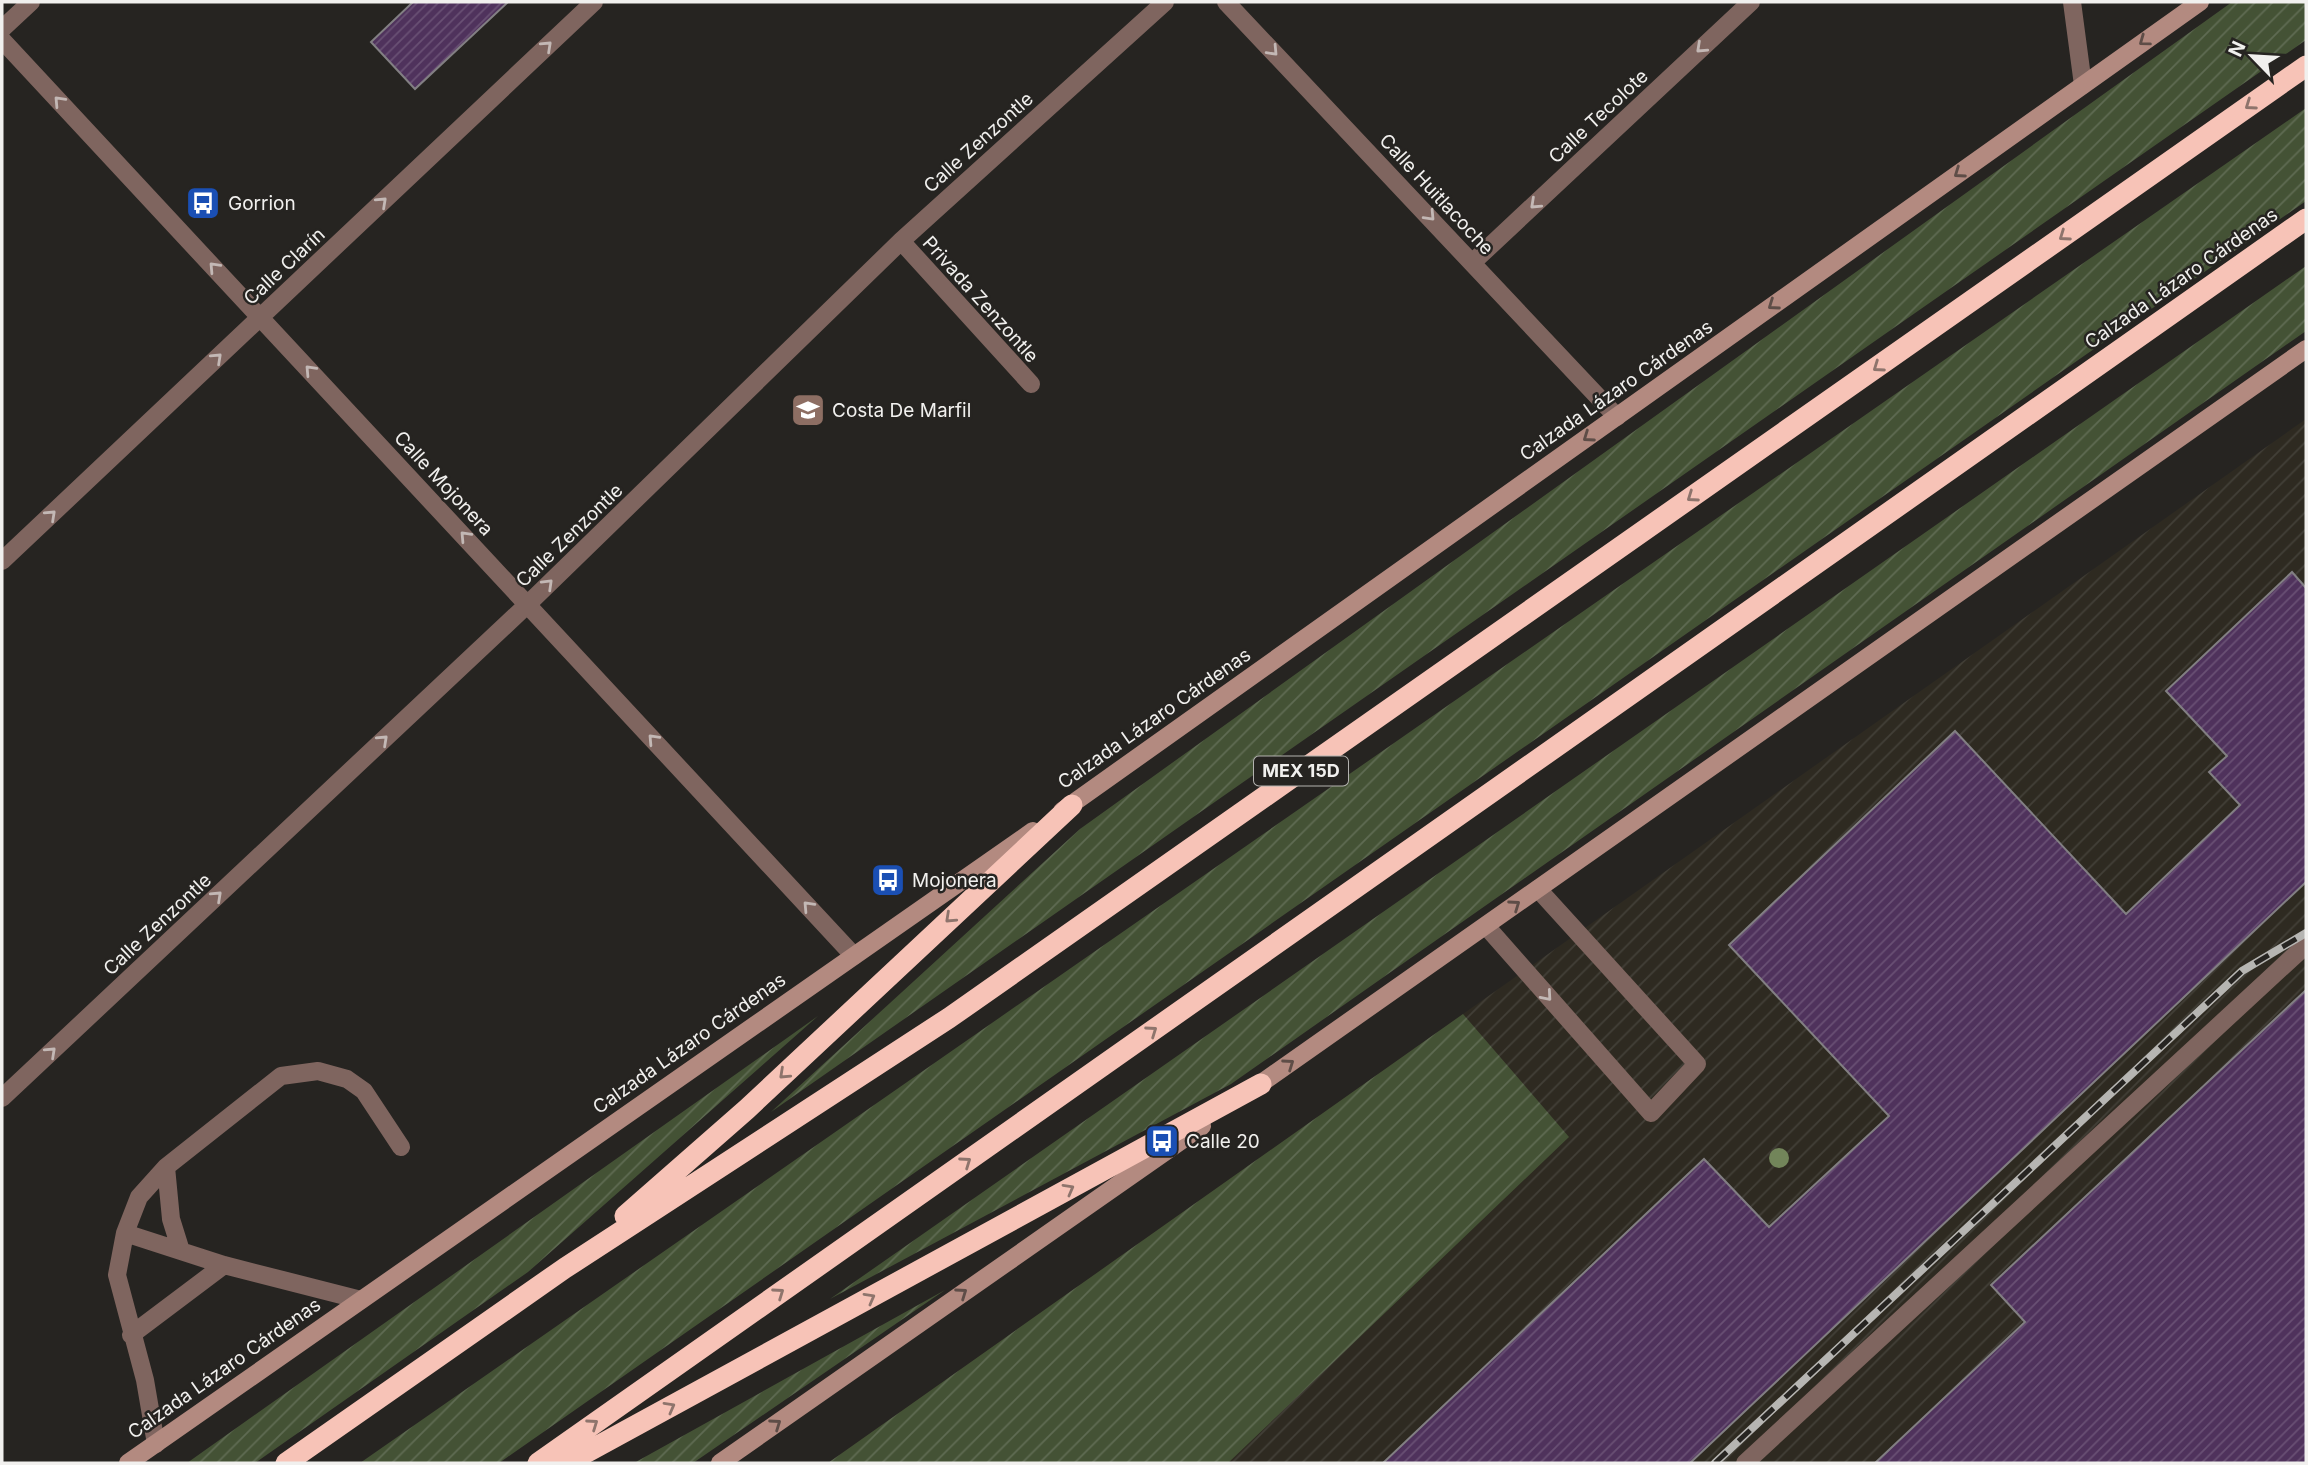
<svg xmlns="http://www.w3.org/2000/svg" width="2308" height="1465" viewBox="0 0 2308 1465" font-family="Inter,sans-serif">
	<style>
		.industrial { fill: url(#industrial-furrows) }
		.garden { fill: url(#garden-furrows) }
		.building { fill: url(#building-hatch); stroke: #827f83; stroke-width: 2 }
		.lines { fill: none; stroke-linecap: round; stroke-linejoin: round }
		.service { stroke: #7f655f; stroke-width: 18 }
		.minor { stroke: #7f655f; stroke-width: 18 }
		.secondary { stroke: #b38a80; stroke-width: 18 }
		.motorway { stroke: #f7c3b7; stroke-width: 21 }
		.rail-casing { stroke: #b6b5b2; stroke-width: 8 }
		.rail { stroke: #262421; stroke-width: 5; stroke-dasharray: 16; stroke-linecap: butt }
		.tree { fill: #72855a }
		.oneway { stroke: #5e4d47 }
		.oneway2 { stroke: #c3b8b5 }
		.oneway3 { stroke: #8e746c }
		.labels { text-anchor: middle; stroke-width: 5; stroke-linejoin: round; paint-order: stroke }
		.shield { fill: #262421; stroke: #b4b3b0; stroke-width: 2 }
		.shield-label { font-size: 18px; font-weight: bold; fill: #f1f0ee }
		.street-label { font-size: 19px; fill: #f1f0ee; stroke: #262421 }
		.poi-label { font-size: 19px; fill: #f1f0ee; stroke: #262421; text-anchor: start }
	</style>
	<defs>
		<pattern id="industrial-furrows" width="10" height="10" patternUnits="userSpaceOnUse" patternTransform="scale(1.75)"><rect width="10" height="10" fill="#2e2a21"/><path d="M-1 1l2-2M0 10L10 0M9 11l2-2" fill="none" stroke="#423f37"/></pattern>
		<pattern id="garden-furrows" width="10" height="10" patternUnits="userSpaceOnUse" patternTransform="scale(1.75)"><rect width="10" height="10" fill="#445235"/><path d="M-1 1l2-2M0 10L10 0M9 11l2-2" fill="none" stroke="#5f6b53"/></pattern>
		<pattern id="building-hatch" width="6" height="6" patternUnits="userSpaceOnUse" patternTransform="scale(1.75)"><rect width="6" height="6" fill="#4f325c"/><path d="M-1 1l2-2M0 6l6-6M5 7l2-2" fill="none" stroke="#695074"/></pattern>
	</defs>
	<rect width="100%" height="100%" fill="#262421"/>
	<path class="industrial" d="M2306,419V1463H828L1463,1014Z"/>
	<path class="garden" d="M2232,2H2306V40L771,1112L1080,829Z
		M2306,108V201L499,1463H360Z
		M2306,266V331L1231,1084L830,1299Z
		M1463,1014L1569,1137L1228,1463H828Z
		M818,1016L528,1272L255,1463H187Z
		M945,1290L693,1463H634Z"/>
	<path class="building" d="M413,2H508L415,89L371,42Z
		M2292,572L2306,588V882L1690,1463H1383L1704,1159L1769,1227L1889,1116L1729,945L1955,731L2126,914L2240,805L2209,772L2227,756L2166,691Z
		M2306,990V1463H1875L2025,1322L1991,1285Z"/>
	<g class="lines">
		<path class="service" d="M2072,2L2083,85
			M1486,926L1651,1113L1697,1064L1538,889
			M166,1167L171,1219L181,1251
			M125,1233L224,1265L361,1300
			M131,1335L224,1265
			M156,1444L145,1380L117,1275L125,1233L139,1197L166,1167L281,1076L318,1071L347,1079L364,1091L401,1147
			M1745,1463L2306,945"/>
		<path class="minor" d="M1226,2L1617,417
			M2,29L31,2
			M2,40L854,956
			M901,241L1031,384
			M1473,262L1751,2
			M2,561L594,2
			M2,1098L528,604L901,241L1165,2"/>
		<path class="secondary" d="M1062,811L2200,2
			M1250,1091L2306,349
			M128,1463L1033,831
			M720,1463L1202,1126"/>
		<path class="motorway" d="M625,1216L747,1109L1072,805
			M286,1463L565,1268L949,1018L2306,66
			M538,1463L2306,219
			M567,1463L1261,1084"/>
		<g class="rail-casing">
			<path id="rail" d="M1715,1463L2242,971L2306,933"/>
		</g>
		<use href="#rail" class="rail"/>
	</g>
	<circle class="tree" cx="1779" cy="1158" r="10"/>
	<defs><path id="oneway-chevron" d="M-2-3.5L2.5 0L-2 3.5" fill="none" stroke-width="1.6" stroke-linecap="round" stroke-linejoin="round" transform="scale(1.75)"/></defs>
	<g class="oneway">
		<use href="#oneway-chevron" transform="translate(2144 41) rotate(144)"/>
		<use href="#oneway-chevron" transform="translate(1959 173) rotate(145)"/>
		<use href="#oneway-chevron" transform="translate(1773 305) rotate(145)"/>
		<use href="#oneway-chevron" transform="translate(1588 437) rotate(145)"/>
		<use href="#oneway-chevron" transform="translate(1515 905) rotate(-35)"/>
		<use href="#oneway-chevron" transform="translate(1289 1064) rotate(-35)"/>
		<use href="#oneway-chevron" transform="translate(962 1293) rotate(-35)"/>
		<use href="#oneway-chevron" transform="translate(776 1424) rotate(-35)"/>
	</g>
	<g class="oneway2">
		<use href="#oneway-chevron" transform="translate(547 46) rotate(-43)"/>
		<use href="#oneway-chevron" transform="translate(1701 48) rotate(137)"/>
		<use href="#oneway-chevron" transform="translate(1273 51) rotate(47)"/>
		<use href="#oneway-chevron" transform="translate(59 101) rotate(-133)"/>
		<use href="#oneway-chevron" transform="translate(382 202) rotate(-43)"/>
		<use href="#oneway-chevron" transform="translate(1535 204) rotate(137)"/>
		<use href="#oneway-chevron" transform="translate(1430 216) rotate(47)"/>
		<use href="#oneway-chevron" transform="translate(214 267) rotate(-133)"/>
		<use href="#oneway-chevron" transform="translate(217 358) rotate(-43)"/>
		<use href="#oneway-chevron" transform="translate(310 370) rotate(-133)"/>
		<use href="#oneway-chevron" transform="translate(51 515) rotate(-43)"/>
		<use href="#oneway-chevron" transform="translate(465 536) rotate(-133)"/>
		<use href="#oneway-chevron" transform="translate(548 584) rotate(-44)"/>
		<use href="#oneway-chevron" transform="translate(653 739) rotate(-133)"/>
		<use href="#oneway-chevron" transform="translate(383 740) rotate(-43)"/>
		<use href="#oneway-chevron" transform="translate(217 896) rotate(-43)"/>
		<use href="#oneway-chevron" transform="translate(808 906) rotate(-133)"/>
		<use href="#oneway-chevron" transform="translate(1547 996) rotate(49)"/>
		<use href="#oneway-chevron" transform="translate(51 1052) rotate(-43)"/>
	</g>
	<g class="oneway3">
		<use href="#oneway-chevron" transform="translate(2250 105) rotate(145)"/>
		<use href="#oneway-chevron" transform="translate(2064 236) rotate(145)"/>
		<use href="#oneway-chevron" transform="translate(1878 367) rotate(145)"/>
		<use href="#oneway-chevron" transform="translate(1692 497) rotate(145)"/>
		<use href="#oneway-chevron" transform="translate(950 918) rotate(137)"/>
		<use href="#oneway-chevron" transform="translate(1152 1031) rotate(-35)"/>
		<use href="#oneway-chevron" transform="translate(784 1074) rotate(137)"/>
		<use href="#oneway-chevron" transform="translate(966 1162) rotate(-35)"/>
		<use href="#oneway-chevron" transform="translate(1069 1189) rotate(-29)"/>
		<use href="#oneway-chevron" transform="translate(779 1293) rotate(-35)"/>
		<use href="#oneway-chevron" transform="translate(870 1298) rotate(-29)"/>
		<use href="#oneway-chevron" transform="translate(670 1407) rotate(-29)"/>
		<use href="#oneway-chevron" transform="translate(593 1424) rotate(-35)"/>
	</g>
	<defs>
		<g id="bus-square" transform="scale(1.75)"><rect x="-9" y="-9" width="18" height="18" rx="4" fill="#1a4fb4" stroke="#262421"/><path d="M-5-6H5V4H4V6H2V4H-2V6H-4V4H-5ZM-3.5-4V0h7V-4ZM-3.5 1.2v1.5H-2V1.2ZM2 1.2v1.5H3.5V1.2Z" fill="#fff"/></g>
		<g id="school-square" transform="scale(1.75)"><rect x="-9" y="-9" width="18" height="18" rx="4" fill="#8d6e63" stroke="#262421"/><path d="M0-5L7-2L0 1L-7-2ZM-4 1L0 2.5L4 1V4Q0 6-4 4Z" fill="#fff"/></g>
	</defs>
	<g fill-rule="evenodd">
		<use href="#bus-square" x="203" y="203"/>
		<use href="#school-square" x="808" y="410"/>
		<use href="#bus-square" x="888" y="880"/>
		<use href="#bus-square" x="1162" y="1141"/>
	</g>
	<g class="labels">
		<rect class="shield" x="1254" y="756.5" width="94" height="29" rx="5"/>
		<g class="shield-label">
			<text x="1301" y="777">MEX 15D</text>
		</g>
		<g class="street-label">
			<text transform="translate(1598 116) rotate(-43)" y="7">Calle Tecolote</text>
			<text transform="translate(978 142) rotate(-42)" y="7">Calle Zenzontle</text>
			<text transform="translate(1437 194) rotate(47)" y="7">Calle Huitlacoche</text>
			<text transform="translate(284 266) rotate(-43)" y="7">Calle Clarín</text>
			<text transform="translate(2181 278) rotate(-35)" y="7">Calzada Lázaro Cárdenas</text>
			<text transform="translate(981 299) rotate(48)" y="7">Privada Zenzontle</text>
			<text transform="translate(1616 390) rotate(-35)" y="7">Calzada Lázaro Cárdenas</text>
			<text transform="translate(444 483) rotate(47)" y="7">Calle Mojonera</text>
			<text transform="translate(569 535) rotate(-44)" y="7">Calle Zenzontle</text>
			<text transform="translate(1154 718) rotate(-35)" y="7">Calzada Lázaro Cárdenas</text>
			<text transform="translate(157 924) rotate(-43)" y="7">Calle Zenzontle</text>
			<text transform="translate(689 1043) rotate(-35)" y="7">Calzada Lázaro Cárdenas</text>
			<text transform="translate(224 1368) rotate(-35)" y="7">Calzada Lázaro Cárdenas</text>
		</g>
		<g class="poi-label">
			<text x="228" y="210">Gorrion</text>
			<text x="832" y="417">Costa De Marfil</text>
			<text x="912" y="887">Mojonera</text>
			<text x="1186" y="1148">Calle 20</text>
		</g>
	</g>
	<rect width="2308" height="1465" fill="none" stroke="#f1f0ee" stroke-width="7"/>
	<g transform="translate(2252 56) rotate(295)" stroke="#262421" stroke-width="5" paint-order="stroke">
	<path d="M0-5L12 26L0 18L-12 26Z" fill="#f1f0ee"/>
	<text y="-10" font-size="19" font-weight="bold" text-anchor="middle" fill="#f1f0ee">N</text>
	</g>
</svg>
